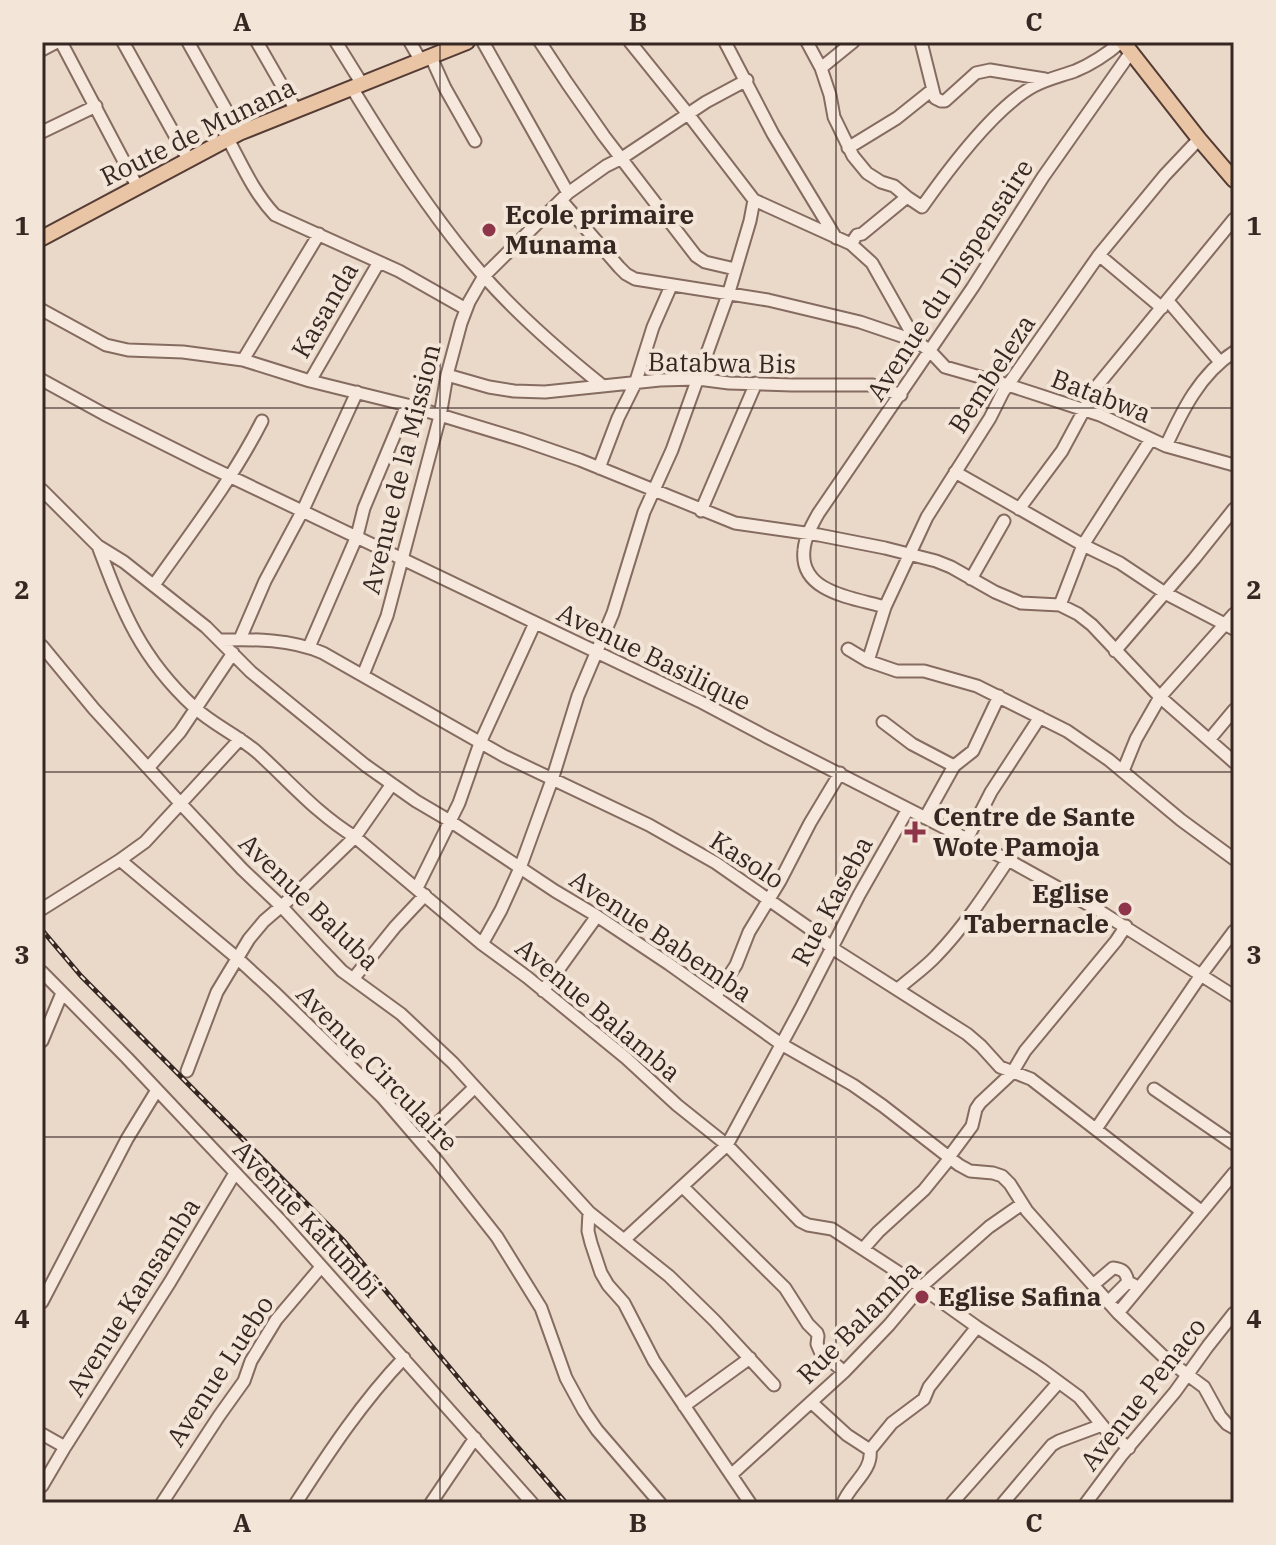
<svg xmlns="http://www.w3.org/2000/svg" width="1276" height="1545" viewBox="0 0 1276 1545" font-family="'IBM Plex Serif',serif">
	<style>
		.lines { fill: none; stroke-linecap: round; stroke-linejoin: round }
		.minor-casing { stroke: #856b60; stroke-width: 15 }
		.major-casing { stroke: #543b33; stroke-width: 18 }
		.minor { stroke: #f6e8dc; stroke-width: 11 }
		.major { stroke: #e9c5a6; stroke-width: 14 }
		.rail-casing { stroke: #372722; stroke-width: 5 }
		.rail { stroke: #f3e5d8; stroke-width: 2; stroke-dasharray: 6; stroke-linecap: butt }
		.grid { fill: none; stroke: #372722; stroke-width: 2; stroke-opacity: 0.55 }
		.poi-dot { fill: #8e3549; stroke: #f3e5d8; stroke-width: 3 }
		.labels { text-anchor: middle; stroke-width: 8; stroke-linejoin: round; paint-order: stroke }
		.street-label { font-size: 26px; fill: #372722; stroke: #f3e5d8 }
		.poi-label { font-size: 26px; font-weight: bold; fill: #372722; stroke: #f3e5d8; text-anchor: start }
		.neatline { fill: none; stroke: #372722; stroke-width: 3 }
		.grid-label { font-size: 26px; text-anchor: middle; font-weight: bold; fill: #372722 }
	</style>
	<rect width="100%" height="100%" fill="#ead9c9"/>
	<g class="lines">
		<g class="minor-casing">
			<path id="minor" d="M61,42L137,186
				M123,42L188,159
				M188,42L239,133
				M257,42L296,110
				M336,42L362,84
				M410,42L421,61
				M483,42L568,193
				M540,42L567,83L604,136L696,256L705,262L735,269
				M725,42L773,134L836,238
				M807,42L821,68L830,95L834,117L853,156L867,173L881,182L894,186L907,197L922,207C948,170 995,107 1034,86C1047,79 1061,76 1075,71C1092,64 1107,54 1121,42
				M921,42L935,98L941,101H945L976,73L990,70L1045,79
				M42,50L57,42
				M431,57L445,88L475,141
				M821,68L853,42
				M352,88C392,153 432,216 482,274C516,313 563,354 603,386
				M42,132L96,106
				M228,139C242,165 254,193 275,215L399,271L466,309
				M848,148L897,118L932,90
				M561,200L619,267L626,274L635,279L768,300L860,322L916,341L930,351L945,367L1008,385L1100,415L1166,446L1234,465
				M754,200L851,244L872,263L916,341
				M851,244L857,235L862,234L907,197
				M1099,255L1162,308
				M1168,301L1220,362
				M42,310L106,345L128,350L183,352L243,360L310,381L407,405L522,440L580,460L735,523L819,535L885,548L936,561L951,567L995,592L1021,603L1060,605L1078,614L1092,625L1160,697L1234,762
				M243,360L319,234
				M447,375L489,387L514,391L545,392L660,380L698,379L729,383L792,385H873L901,395
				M42,380L104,414L206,465L699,701L763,735L1008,860L1098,910L1234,996
				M310,381L379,262
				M1166,446C1182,411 1200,374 1234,352
				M599,468L618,418L635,384L653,327L671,286
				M955,472L1083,545L1120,563L1165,593L1234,629
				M42,490L98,546L124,562L206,627L251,672L365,765L416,801L450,821L555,891L597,916L669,964L781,1044L853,1085L883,1106L959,1165L970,1171L993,1173L1002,1176L1010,1184L1027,1211L1118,1313L1165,1358L1204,1387L1220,1416L1227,1424L1234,1428
				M1019,509L1062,451L1097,386L1234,219
				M701,511L756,383
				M98,546C123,612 140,657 194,707C213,725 238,735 258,753C290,782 317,814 355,837L482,944L527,977L626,1058L677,1105L727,1145L800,1221L808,1225L832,1229L921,1287L977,1327L1041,1369L1079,1397L1106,1430L1129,1448
				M971,579L1004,521
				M154,585C192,531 232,480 262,421
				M1060,605L1083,545L1151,439
				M885,607C855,598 799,593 804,550C805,537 812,525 818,514L973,287L1043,177L1131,52
				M240,639L265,581L303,510L357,392
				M220,640C254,639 291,639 323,653L504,756L649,825L716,863L809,928L832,948L967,1034L981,1046L1000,1067L1031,1079L1201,1211
				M42,646L94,709L181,804L242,869L282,907L320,948L342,971L401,1014L453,1063L589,1212L669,1276L714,1320L774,1385
				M309,647L357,536L364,508L407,405
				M848,649L868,661L897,671H924L977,686L1067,731L1109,760L1181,820L1234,859
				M1115,651L1194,559L1234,509
				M868,661L885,607L927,517L990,418L1003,392L1099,255L1165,175L1199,139
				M363,675L387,616L440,416L447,375L461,323L469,302L484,276L568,193L606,166L622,158L706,102L747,80
				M883,722L912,744L954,766
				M1209,740L1234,710
				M148,768L180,732L233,653
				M1123,771L1136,739L1160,697L1234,614
				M925,818L954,766L973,751L999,696
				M967,839L991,792L1040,717
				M120,860L237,958L274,992L382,1097L438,1162L497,1237L541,1308L566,1378L584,1411L597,1430L660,1503
				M417,888L459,803L480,743L535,623
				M42,909L120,860L145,842L240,739
				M482,944L501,910L520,868L552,780L578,696L613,613L644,512L672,450L729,292L750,221L754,200L688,114L630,42
				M42,972L127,1058L279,1219L532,1503
				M353,979L395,927L425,895
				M898,989C910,978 925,968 936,956C964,927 986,893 1008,860
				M543,991L597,916
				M715,997L736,965L749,932L780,881L810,823L840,773
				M42,1041L62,993
				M187,1071L217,992L249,939L264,921L299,891L355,837L392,784
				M1154,1089L1234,1144
				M1096,1129L1201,975L1234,931
				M420,1140L475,1087
				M949,1157L972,1126L976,1109L980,1103L1012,1073L1025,1051L1116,941L1126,926
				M683,1187L785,1288L808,1324L817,1333L818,1336L817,1344L820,1351L844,1372
				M589,1212L588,1231L591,1243L601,1273L608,1285L624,1303L654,1361L750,1503
				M624,1240L727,1145L801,1008L859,895L908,809
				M863,1249L878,1232L924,1190L950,1158
				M1093,1285L1113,1268C1123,1269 1126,1272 1128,1282
				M42,1302L127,1139L157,1090
				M1108,1302L1128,1282L1134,1285
				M1118,1313L1234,1173
				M811,1402L847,1435L870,1450C873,1471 850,1484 843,1503
				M684,1406L750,1358
				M42,1434L65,1447
				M870,1450L892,1423L924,1399L929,1387L977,1327
				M731,1475L844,1372L889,1325L921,1287L989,1227L1022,1204
				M42,1486L65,1447L170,1282L235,1173
				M162,1503L219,1416L244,1381L251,1361L276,1320L321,1267
				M296,1503C329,1452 362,1402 404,1358
				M431,1503L475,1438
				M952,1503L1059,1382
				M1003,1503L1052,1445L1059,1441L1102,1425
				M1086,1503L1121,1456L1175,1392L1208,1346L1234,1313"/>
		</g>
		<g class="major-casing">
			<path id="major" d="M1123,42L1199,139L1234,180
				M42,238L239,133L467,42"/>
		</g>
		<use href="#minor" class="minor"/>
		<use href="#major" class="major"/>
		<g class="rail-casing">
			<path id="rail" d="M42,930L81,976L344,1241L466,1387L566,1503"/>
		</g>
		<use href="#rail" class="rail"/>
	</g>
	<path class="grid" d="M440,42V1503M836,42V1503M42,408H1234M42,772H1234M42,1137H1234"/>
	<g class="poi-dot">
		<circle cx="489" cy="230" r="8"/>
		<path d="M911 820h8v8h8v8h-8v8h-8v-8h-8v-8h8z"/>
		<circle cx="1125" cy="909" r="8"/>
		<circle cx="922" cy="1297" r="8"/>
	</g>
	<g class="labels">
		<g class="street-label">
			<text transform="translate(198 132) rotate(-26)" y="9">Route de Munana</text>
			<text transform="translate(950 280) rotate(-57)" y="9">Avenue du Dispensaire</text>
			<text transform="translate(325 310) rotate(-60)" y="9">Kasanda</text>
			<text transform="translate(722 363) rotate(1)" y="9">Batabwa Bis</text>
			<text transform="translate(992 374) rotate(-57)" y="9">Bembeleza</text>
			<text transform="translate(1101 396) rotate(21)" y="9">Batabwa</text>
			<text transform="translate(401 469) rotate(-76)" y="9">Avenue de la Mission</text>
			<text transform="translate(654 657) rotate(26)" y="9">Avenue Basilique</text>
			<text transform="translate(747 860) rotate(33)" y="9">Kasolo</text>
			<text transform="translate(832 901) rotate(-62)" y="9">Rue Kaseba</text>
			<text transform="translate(309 902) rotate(44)" y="9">Avenue Baluba</text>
			<text transform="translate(661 936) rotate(34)" y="9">Avenue Babemba</text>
			<text transform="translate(598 1010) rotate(40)" y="9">Avenue Balamba</text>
			<text transform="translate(377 1068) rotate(46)" y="9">Avenue Circulaire</text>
			<text transform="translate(307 1219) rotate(47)" y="9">Avenue Katumbi</text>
			<text transform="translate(133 1297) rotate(-58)" y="9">Avenue Kansamba</text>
			<text transform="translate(859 1322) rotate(-45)" y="9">Rue Balamba</text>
			<text transform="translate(220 1371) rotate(-57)" y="9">Avenue Luebo</text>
			<text transform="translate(1143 1394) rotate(-52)" y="9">Avenue Penaco</text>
		</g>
		<g class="poi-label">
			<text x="505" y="224">Ecole primaire<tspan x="505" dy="30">Munama</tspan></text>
			<text x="933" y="826">Centre de Sante<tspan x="933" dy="30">Wote Pamoja</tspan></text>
			<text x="1109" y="903" text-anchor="end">Eglise<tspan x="1109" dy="30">Tabernacle</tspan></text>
			<text x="938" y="1306">Eglise Safina</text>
		</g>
	</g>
	<rect width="1276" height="1545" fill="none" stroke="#f3e5d8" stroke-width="88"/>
	<rect x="44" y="44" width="1188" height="1457" class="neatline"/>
	<g class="grid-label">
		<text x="242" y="31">A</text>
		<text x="638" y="31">B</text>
		<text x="1034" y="31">C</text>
		<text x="22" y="235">1</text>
		<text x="1254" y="235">1</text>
		<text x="22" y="599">2</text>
		<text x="1254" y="599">2</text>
		<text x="22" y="964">3</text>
		<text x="1254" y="964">3</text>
		<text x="22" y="1328">4</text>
		<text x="1254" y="1328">4</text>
		<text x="242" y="1532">A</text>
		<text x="638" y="1532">B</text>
		<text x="1034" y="1532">C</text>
	</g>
</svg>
